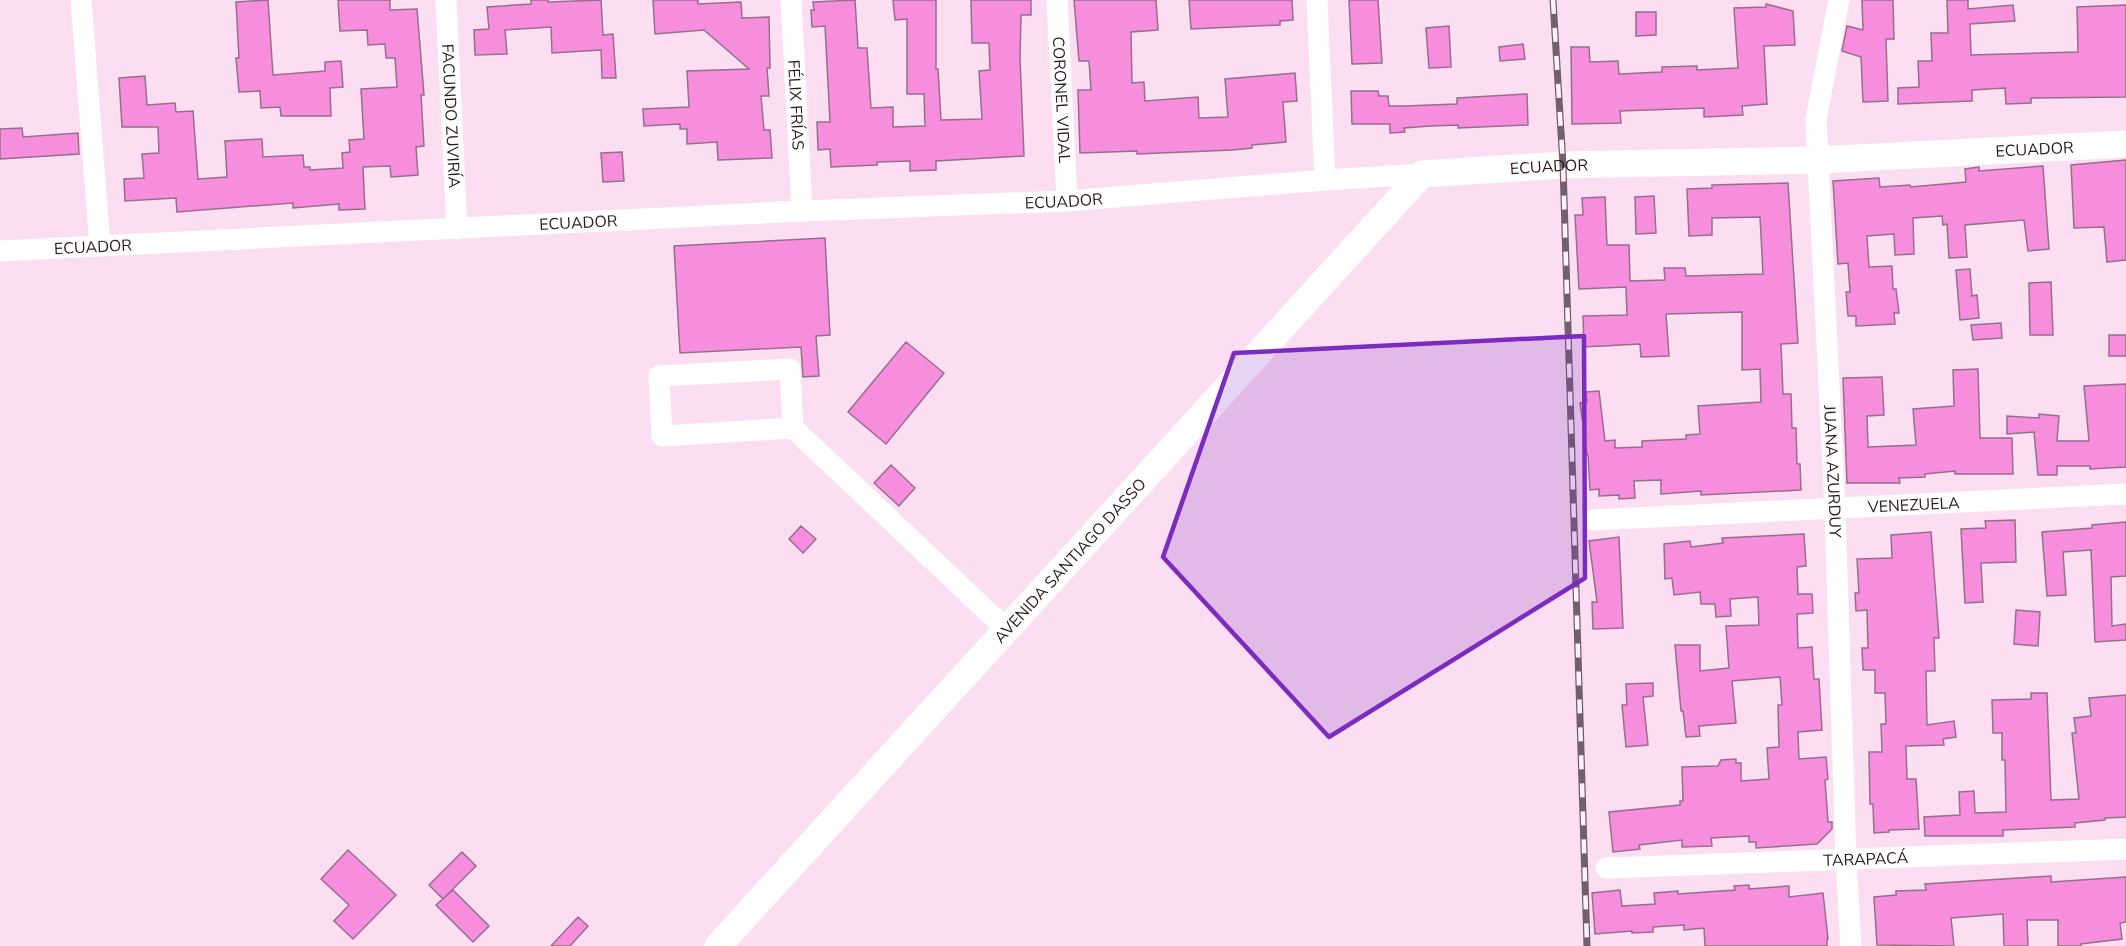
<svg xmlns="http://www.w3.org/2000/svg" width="2126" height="946" viewBox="0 0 2126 946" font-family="'Nunito Sans',sans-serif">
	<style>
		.building { fill: #f68edd; stroke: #986e8d; stroke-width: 1.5 }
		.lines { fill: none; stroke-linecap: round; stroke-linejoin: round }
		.minor { stroke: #fff; stroke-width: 21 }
		.major { stroke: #fff; stroke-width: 27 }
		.rail-casing { stroke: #735e6d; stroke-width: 7 }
		.rail { stroke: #fcf2f9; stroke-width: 4.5; stroke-dasharray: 14; stroke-linecap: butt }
		.marked { fill: #7b2cbf; fill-opacity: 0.2; stroke: #7b2cbf; stroke-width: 4.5; stroke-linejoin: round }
		.labels { text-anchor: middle; stroke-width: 5; stroke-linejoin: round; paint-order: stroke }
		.street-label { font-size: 16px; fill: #2b1a27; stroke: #fcf2f9 }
	</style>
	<rect width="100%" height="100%" fill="#fbdef2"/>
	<path class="building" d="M268,0L273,75L325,71V62L341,61L343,87L330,88L331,116H281L280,107L261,108L260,91L239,92L236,58H239L236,2Z
		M338,0H390V10L417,9L424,95H421L424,146L416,147L418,175L391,177L390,166L363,167L365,209L339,210V204L293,208V203L177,212L176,198L125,201L124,179L144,178L142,154L159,153L158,127H122L119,78L145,76L147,105L175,103L176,112L193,111L198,179L227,177L225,141L262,139L263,157L303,155L304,167H310V170L343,168L342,153L350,152L349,140L364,139L361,89L397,87L395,58H386L385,44L368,45L367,30L340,31Z
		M531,0H548V2L601,0L603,35L613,34L616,78H602L601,50L552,53L551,27L505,30L507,54L475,55L474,30L489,29L487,7L531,4Z
		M653,0H698V4L741,2L742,18L769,17L770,68H767L769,96H761L764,130H770L772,158L718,160L717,142L687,144V129H680V124L644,126L643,109L689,107L687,71L749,69L704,30L655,34Z
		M855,0L858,48H867L871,108L893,107V127L925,126L924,94H907V19L895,20L893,0H936V69H938L941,120L982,119L979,71L990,70L989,43H972L971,0H1031V15H1021L1020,58L1024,156L936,161V170L910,171V161L877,162V165L831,167L830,149L818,150L817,122H830L825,26L812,27L811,10H814L813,2Z
		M1074,0H1156L1158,30L1131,32L1132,83L1144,82L1145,101L1198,97L1199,118L1228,117L1225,79L1295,73L1297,101L1283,102L1286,142L1252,145V148L1233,150L1137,154V151L1080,153L1078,90H1091L1089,61H1079Z
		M1189,0H1292L1293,20L1280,21V25L1191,29Z
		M1349,0H1378L1382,63L1352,64Z
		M1862,0H1893L1894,39H1886L1888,101L1863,102L1861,57L1842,51L1847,26L1863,30Z
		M1947,0H1968V9L2013,5L2015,21L1970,24L1971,55L2078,52L2077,7L2126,5V97L2031,98V103L2006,104L2005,88L1972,90V101L1898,104V88L1919,87L1918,61H1932L1931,33H1948Z
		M1766,4L1793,11L1795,45L1764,46L1767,104L1742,106L1743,115L1704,117V108L1620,111L1621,123L1572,124L1571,47H1589L1590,62L1618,61L1619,74L1662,72V67L1697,66V70L1738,68L1734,8L1766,7Z
		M1636,12H1656V35L1636,36Z
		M1449,26L1451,67L1429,68L1426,28Z
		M1523,44L1525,59L1500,61L1499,47Z
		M1351,91H1378L1379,96H1388L1389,106H1404L1457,104V98L1527,94L1528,125L1458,128V125L1430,126L1404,128L1405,132L1390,133V124H1352Z
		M22,128L23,137L78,133L79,154L0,159V129Z
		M622,152L624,181L603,182L601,153Z
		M2126,160V260L2107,262L2104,227L2074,228L2071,165Z
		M2043,166L2049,249L2028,251L2024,220L1965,225L1967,257L1949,258L1947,224L1943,225L1942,216L1913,218L1914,254L1895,255L1894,234L1867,236L1869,267L1892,266L1893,289H1896L1899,313H1894L1895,324L1856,326V316H1848L1846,292H1850L1848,263L1838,264L1833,181L1879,178L1880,187L1910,185L1911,187L1966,182L1965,169L1979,167V171Z
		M1788,183L1798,343L1781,344L1783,394H1791L1792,428H1796L1797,464H1800L1801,490L1701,495V491L1661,494V480L1634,481L1635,498L1619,499V495L1599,496V489L1590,490L1588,455H1587L1580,403L1587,402L1586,392L1599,391L1605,441L1615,440V448L1642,447V441L1686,439V435L1700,434L1698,406L1761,402L1760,369L1742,370V312L1666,314L1669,356L1641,357L1640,344L1584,347L1583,316L1627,315L1626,287L1579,289L1575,215H1583L1582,198L1605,197L1607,245H1629L1630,281L1665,280L1664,268H1685L1686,276L1763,274L1760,217L1712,218V235L1689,236L1687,189L1712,188V185Z
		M1654,196L1656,233L1636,234L1635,197Z
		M825,238L830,335L816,336L819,376L803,377L801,347L680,353L674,246Z
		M1970,269L1972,296L1977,295L1979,318L1960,320L1956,270Z
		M2051,282L2053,335H2030L2029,283Z
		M2001,323L2002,338L1973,340L1971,325Z
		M2109,335H2126V356H2109Z
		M906,342L944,373L886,444L848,412Z
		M1978,369L1980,438H2012L2013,474H1955V471L1925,474V477L1899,478L1900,483H1847L1843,378L1882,377L1884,415L1867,416L1868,447L1916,445L1913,409L1954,406L1953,370Z
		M2126,384V467L2090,469V466H2057V475H2038L2034,432L2007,434V416L2039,418V414L2059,416L2057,441H2089L2084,386Z
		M891,465L915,488L899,506L874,483Z
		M2015,520L2016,562L1981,563L1983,602L1965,603L1961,529L1986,528L1985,521Z
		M2126,522V576L2111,577L2112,626L2126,624V640L2095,642L2091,550L2063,552L2066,595L2047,596L2042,532L2092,528V525Z
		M801,526L816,539L803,553L789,539Z
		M1931,532L1939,638H1934L1935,671H1926L1927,725L1954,721L1956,737L1943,739L1944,745L1906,746L1907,779H1916L1919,829L1889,830V832L1874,833L1873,804H1870L1869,752H1882L1881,724H1886L1885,693H1875V670H1863L1862,648H1868L1867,610L1856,611L1855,593H1859L1857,559L1892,558L1891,535Z
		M1804,534L1806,566L1797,567L1798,594H1812L1813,613L1797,614L1798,648L1812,647L1814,679H1819L1822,730L1798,732L1799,759L1826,757L1828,779L1825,780L1828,822H1832V829L1817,844L1756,848V842H1749V836L1711,838L1712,846L1682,847V840L1639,845L1640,849L1613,852L1609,812L1680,805V801H1683L1682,767L1718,766L1721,760L1736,759V763H1741V781L1769,779L1767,748L1779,747L1778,705H1782L1780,677L1732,681L1736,723L1699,726L1700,736L1686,737L1683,711H1681L1675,645H1700V671L1729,668L1726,626L1759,625L1758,597L1730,599L1731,616L1716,617L1715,604H1701L1700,592L1674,595L1672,578L1665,579L1664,544L1690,541L1691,547L1723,543L1722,538Z
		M1619,537L1623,628L1593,629L1592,602H1597L1589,541Z
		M2016,610L2040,612L2038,646L2014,644Z
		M1653,683V696L1643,697L1648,745L1626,747L1622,705H1627L1626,684Z
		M2031,693H2047L2051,800L2079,799L2072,733H2076L2074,718L2091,716L2089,698L2126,695V817L2105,818V820L2075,823V827L2003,830V836H1925L1924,817L1960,815L1959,792L1974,791L1975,813L2006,812L2005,760H2002V733H1993L1992,700L2031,699Z
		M348,850L396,895L353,939L334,921L349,905L321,879Z
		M462,852L476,866L443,899L429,885Z
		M2051,876V882L2126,877V922L2120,923L2122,939L2081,944V946H2058V920H2027L2028,946H2004L2003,914L1951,918L1954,946L1877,945L1874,897L1896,895V891L1926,890L1925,884Z
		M1749,885V889L1789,886V897L1823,893L1828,939H1827V946H1705L1704,928L1684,930V925L1653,927V932L1632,933V931L1595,934L1592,893L1620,890L1622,906L1655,904L1654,893L1678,891V894L1735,890L1734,886Z
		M453,890L489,926L473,942L436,905Z
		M578,917L588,926L570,946H551Z"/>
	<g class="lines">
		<g class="minor">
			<path d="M81,0L100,246"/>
			<path id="s1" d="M446,0L457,229"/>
			<path id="s2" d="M791,0L802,211"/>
			<path id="s3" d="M1057,0L1067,201"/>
			<path d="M1317,0L1325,180"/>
			<path id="s4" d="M1839,0L1816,119L1835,509L1846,860L1851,946"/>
			<path id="s5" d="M0,251L802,211L1067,201L1325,180L1422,174"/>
			<path d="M793,428L790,369L659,376L662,436L793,428L1006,629"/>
			<path id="s6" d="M1593,520L2126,494"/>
			<path id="s7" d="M1606,868L2126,849"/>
		</g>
		<path class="major" id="s8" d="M718,946L1422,174L1563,165L1818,160L2126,144"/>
		<g class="rail-casing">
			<path id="rail" d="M1553,0L1563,165L1587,946"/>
		</g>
		<use href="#rail" class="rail"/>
	</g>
	<path class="marked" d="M1584,336L1585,578L1329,737L1163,557L1234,353Z"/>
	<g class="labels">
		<g class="street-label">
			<text dy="6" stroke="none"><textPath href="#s3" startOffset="100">CORONEL VIDAL</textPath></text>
			<text dy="6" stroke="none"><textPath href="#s2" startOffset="105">FÉLIX FRÍAS</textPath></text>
			<text dy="6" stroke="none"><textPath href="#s1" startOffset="116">FACUNDO ZUVIRÍA</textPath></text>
			<text dy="6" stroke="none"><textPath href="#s8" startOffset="1658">ECUADOR</textPath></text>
			<text dy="6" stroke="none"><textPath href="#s8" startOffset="1172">ECUADOR</textPath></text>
			<text dy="6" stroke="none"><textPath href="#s5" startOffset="1065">ECUADOR</textPath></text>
			<text dy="6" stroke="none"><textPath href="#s5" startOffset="579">ECUADOR</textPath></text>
			<text dy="6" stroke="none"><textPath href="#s5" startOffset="93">ECUADOR</textPath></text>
			<text dy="6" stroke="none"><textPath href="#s4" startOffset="474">JUANA AZURDUY</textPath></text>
			<text dy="6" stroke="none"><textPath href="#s6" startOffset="321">VENEZUELA</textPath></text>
			<text dy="6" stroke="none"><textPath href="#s8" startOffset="522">AVENIDA SANTIAGO DASSO</textPath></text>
			<text dy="6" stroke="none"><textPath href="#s7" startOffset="260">TARAPACÁ</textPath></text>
		</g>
	</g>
</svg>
